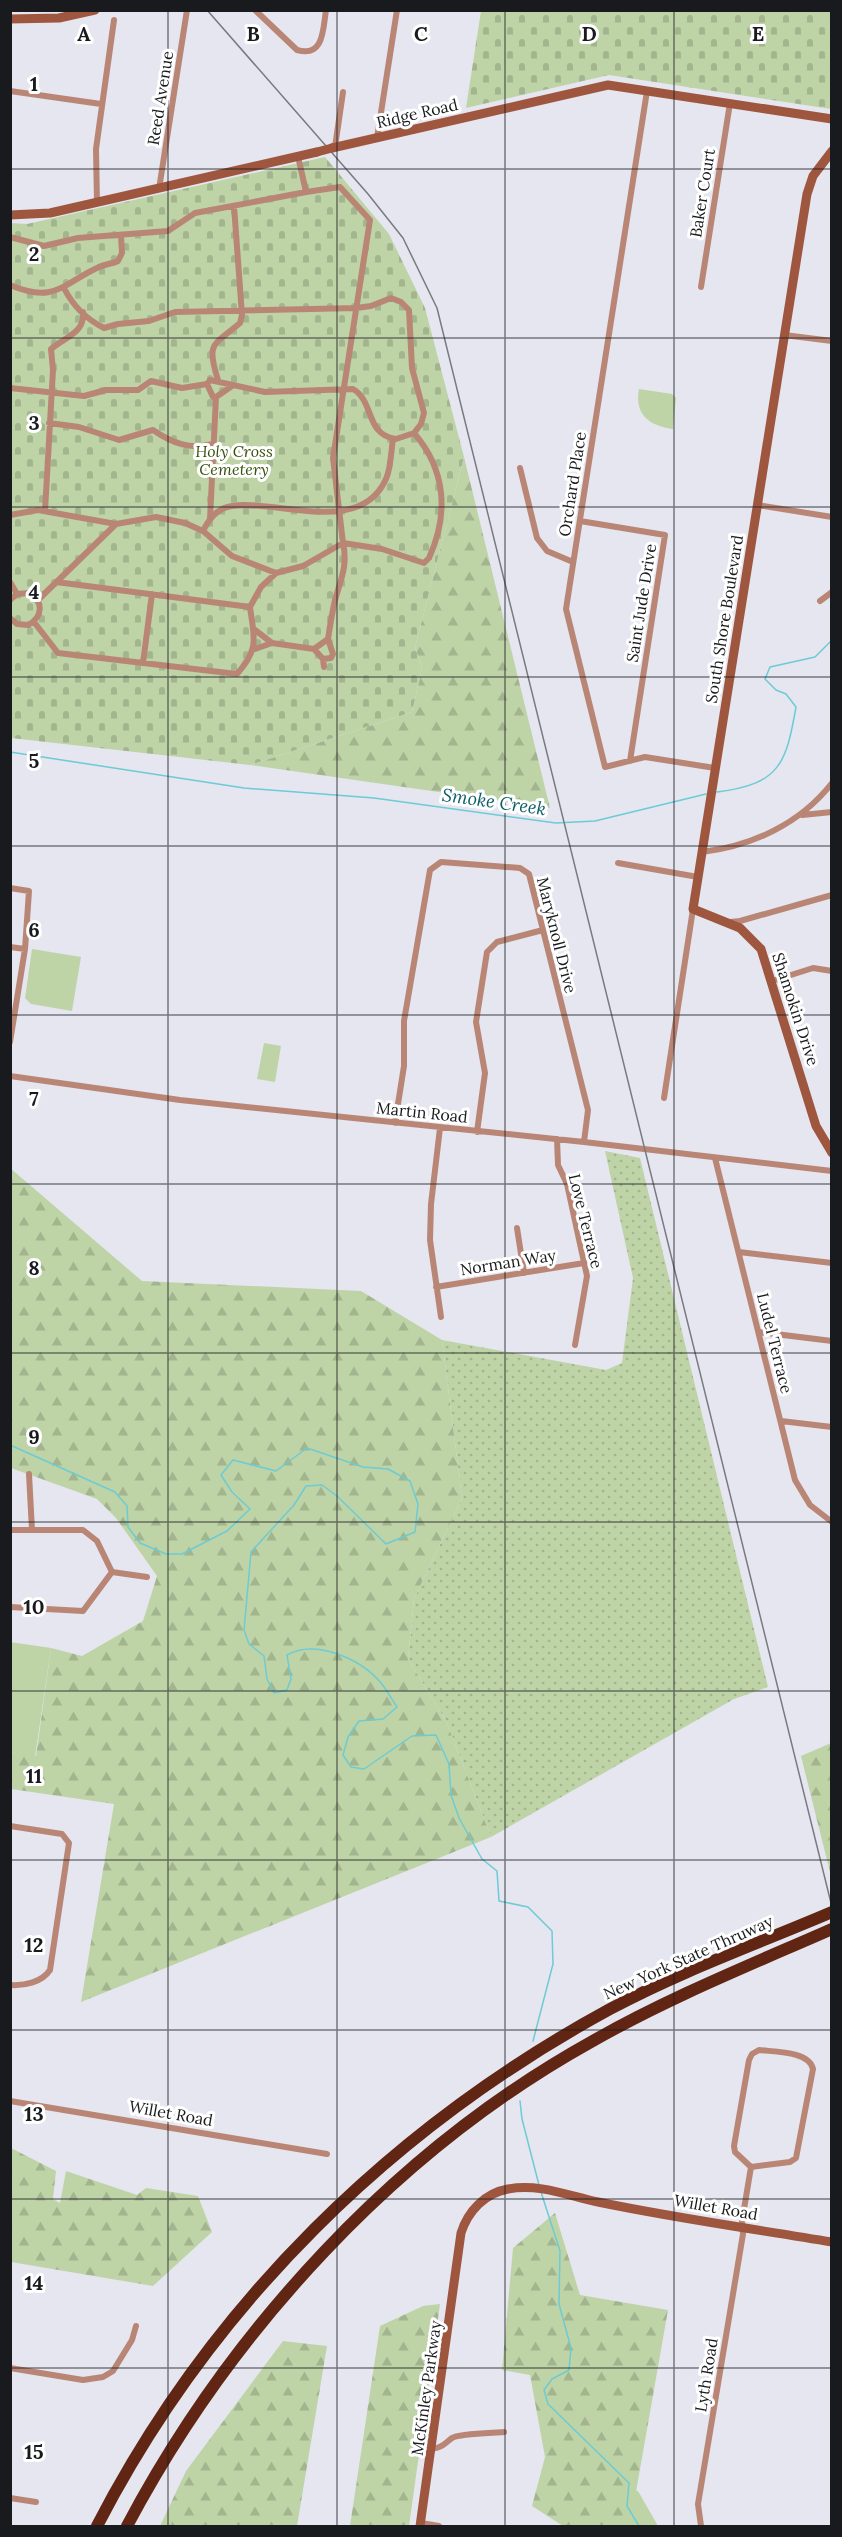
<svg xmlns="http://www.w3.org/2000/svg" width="842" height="2537" viewBox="0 0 842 2537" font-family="Lora,serif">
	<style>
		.grass { fill: url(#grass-dots) }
		.forest { fill: url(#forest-firs) }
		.cemetery { fill: url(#cemetery-stones) }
		.green { fill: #bed4a7 }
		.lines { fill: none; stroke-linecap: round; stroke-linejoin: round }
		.stream { stroke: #6ccbd4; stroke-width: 1.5 }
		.street { stroke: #b98676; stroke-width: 6 }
		.secondary { stroke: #9f563f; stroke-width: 9 }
		.highway { stroke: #602613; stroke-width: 12 }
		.rail { stroke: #797a80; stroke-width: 1.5 }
		.secondary-bridge { stroke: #9f563f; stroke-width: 9 }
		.grid { fill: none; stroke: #191a1d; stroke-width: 1.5; stroke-opacity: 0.55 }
		.labels { text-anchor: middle; stroke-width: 6; stroke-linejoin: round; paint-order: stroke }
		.street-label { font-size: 16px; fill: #191a1d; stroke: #fff }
		.park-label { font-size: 16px; font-style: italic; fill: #37510e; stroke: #fff }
		.water-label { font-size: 18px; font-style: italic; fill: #0c5f66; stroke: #fff }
		.grid-label { font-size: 20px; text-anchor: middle; font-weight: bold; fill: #191a1d; stroke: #fff; stroke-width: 6; stroke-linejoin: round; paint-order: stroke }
	</style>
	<defs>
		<pattern id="grass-dots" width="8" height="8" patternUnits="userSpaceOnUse" patternTransform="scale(1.5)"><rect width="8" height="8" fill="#bed4a7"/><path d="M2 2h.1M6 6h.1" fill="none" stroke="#a3b58f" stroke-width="1.8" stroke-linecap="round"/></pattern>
		<pattern id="forest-firs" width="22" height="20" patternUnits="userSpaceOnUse" patternTransform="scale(1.5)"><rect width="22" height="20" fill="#bed4a7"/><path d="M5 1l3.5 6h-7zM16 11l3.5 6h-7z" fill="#a3b58f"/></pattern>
		<pattern id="cemetery-stones" width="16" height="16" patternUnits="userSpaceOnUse" patternTransform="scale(1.5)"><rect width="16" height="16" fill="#bed4a7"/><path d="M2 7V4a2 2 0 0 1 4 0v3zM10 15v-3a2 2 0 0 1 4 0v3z" fill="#a3b58f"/></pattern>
	</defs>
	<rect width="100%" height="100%" fill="#e5e6f0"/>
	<path class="grass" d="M605,1151L640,1158L768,1687L734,1699L491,1837L447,1723L408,1659L414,1599L462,1498L442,1340L606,1370L622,1363L633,1278Z"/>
	<path class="forest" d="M464,457L550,808L250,765L412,712L422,668L415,647Z
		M10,1168L142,1281L361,1291L442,1340L462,1498L414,1599L408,1659L447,1723L491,1837L81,2002L114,1804L11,1789V1752L36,1756L51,1648L82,1656L143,1621L157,1576L116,1518L97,1499L11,1468Z
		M831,1743V1876L801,1756Z
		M11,2148L56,2171L53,2199L60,2203L66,2171L137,2195L146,2188L198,2196L212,2232L153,2286L11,2262Z
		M555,2213L580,2295L668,2310L630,2526H563L532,2506L545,2457L530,2375L502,2370L513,2248Z
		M440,2304L409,2526H350L380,2326L423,2306Z
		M283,2341L327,2346L297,2526H160L186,2471Z"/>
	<path class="cemetery" d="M481,11H831V109L609,75L466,108Z
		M325,157L389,234L425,308L464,457L415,647L422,668L412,712L250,765L11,738L10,223L27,224Z"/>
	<path class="green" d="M639,389L672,394L676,398L673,429C650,426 634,415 639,389Z
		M32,949L81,957L72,1011L31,1004L25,998Z
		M264,1043L281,1046L275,1082L257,1079Z
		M10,1642L51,1648L35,1757L11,1752Z
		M625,2488L638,2491L658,2526H622Z"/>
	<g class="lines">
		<path class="stream" d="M10,752L244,788L374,798L556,823L595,821L706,794
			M717,792C780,784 786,764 796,707L786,694L776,690L765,679L770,667L815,657L832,640
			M10,1445L115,1492L127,1506L128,1527L140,1543L166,1554H182L227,1531L250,1509L232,1492L221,1475L233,1460L276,1471L307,1448L363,1467L388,1469L410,1481L418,1504L415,1532L386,1544L337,1496L322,1485L306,1486L294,1505L251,1552L244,1630L249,1644L264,1656L267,1679L274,1693L287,1690L291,1679L287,1655C316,1639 361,1659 381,1683C387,1690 392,1700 397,1707L383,1719L359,1721L348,1737L343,1755L351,1767L364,1769L412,1736L436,1735L449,1764L451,1795L459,1818L482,1859L497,1871L499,1901L528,1907L552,1931L553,1964L533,2041
			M520,2101L522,2119L539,2185
			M541,2192L560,2251L559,2304L571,2348L569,2370L552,2379L544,2390L548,2404L629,2483L627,2506L639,2526"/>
		<path class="street" d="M255,10L297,50C324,58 323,29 326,10
			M10,91L101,104
			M647,91L566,609L605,767L645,757L715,768
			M377,138L397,10
			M335,147L343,92
			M159,189L187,10
			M97,203L96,149L114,20
			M10,237L44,246L78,238L168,231L195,213L306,192
			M10,285C55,304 62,284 99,267C105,264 112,264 118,261L122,253L121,236
			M701,287L730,103
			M64,288C73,306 86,319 104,328L118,324L149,321L175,312L356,308L371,306L391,298L401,302L409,310L412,368L424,413L421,424L414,433C446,470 449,514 429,558L424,563L382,549L343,543C348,565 341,579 335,600C332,613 330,626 328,639L314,649L272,643L255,630
			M784,335L832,341
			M218,380C206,342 213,346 240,323L242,315L234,206
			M232,386L216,397H213L207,384L210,380L265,392L353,389C375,402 365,435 396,439L414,433
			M10,388L84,396L106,390H138L151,381L182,388L207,384
			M49,423L79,427L119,440L153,430C172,443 190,450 213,444
			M520,468L537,538L547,551L573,562
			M757,505L832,517
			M45,511L53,370L51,349C65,337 85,333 83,312
			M10,515L38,510L116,524
			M210,519L216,397
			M580,521L665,535L630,761
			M203,531C209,519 217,508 232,506C277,499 360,537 386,479C391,468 391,451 393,439
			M10,582L17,594
			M10,600L17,594L29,593C44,601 43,617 28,625L17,624L10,618
			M38,600L116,524L156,517L185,523L203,531L232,556L276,573L303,566L343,543L333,458L370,220L340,187L306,192L298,156
			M820,601L832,592
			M250,607L261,587L276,573
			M34,622L58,653L237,674C260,648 254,638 250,607L56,582
			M255,649L272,643
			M314,649L323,659L324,667
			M323,659L331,658L333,654L328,639
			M143,663L152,594
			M802,815L832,812
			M702,852C752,846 800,824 832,783
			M618,863L698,877
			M10,888L29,891L25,949L10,1042
			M730,922L740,921L832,895
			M10,947L25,949
			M772,981L813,968L832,971
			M10,1076L180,1100L584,1142L832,1171
			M664,1098L693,909
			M395,1123L404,1066V1021L430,870L441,862L520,868L529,874L588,1110L584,1142
			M440,1128L431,1204L430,1240L441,1317
			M477,1132L485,1073L476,1022L487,952L497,942L543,930
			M557,1139L558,1165L567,1184L587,1276L575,1345
			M715,1158L795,1480L810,1505L832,1522
			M517,1228L524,1273
			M739,1252L832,1263
			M436,1287L584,1263
			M759,1332L832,1341
			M781,1421L832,1427
			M29,1474L32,1530
			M10,1530H83L97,1541L112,1572
			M112,1572L147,1577
			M10,1607L83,1611L112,1572
			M10,1826L62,1834L69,1843L50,1970C42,1982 25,1986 10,1985
			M759,2050C775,2052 809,2051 813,2069L796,2158L790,2162L751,2167L735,2152L734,2146L749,2060L752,2054Z
			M10,2101L327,2154
			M10,2368L83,2380L103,2377L113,2371L132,2340L136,2326
			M432,2449C443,2447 444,2444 452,2438C460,2433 493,2433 504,2432
			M10,2498L36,2502
			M421,2523L439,2526
			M701,2526L698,2504L743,2234L742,2221L751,2167"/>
		<path class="secondary" d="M10,19L59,18L95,10
			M332,148L608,85L832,119
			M832,151L813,176L807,194L693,909L740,928L761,949L816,1126L832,1153
			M10,215L50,213L317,152
			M420,2526L461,2233C468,2211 485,2193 508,2189C539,2183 569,2196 598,2202C675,2218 754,2229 832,2242"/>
		<path class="highway" d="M97,2526C211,2305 391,2128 610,2009C681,1971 757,1944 832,1912
			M127,2526C231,2330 395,2151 591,2042C668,1998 750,1965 832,1929"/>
		<path class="rail" d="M207,10L368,194L403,238L437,308L832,1907"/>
		<path class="secondary-bridge" d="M317,152L332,148"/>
	</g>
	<path class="grid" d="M168,10V2526M337,10V2526M505,10V2526M674,10V2526M10,169H832M10,338H832M10,507H832M10,677H832M10,846H832M10,1015H832M10,1184H832M10,1353H832M10,1522H832M10,1691H832M10,1860H832M10,2030H832M10,2199H832M10,2368H832"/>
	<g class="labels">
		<g class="street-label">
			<text transform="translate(160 98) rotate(-81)" y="6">Reed Avenue</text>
			<text transform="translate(417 113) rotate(-13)" y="6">Ridge Road</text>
			<text transform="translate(702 193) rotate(-81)" y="6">Baker Court</text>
			<text transform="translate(572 484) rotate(-81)" y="6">Orchard Place</text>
			<text transform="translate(641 603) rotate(-81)" y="6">Saint Jude Drive</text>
			<text transform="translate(724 619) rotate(-81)" y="6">South Shore Boulevard</text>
			<text transform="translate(557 935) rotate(76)" y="6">Maryknoll Drive</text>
			<text transform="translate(796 1009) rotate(72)" y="6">Shamokin Drive</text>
			<text transform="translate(422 1112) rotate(6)" y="6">Martin Road</text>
			<text transform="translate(586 1221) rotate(76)" y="6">Love Terrace</text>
			<text transform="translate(508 1262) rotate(-9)" y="6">Norman Way</text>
			<text transform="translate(775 1343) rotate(76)" y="6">Ludel Terrace</text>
			<text transform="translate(688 1957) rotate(-24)" y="6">New York State Thruway</text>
			<text transform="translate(171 2113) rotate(10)" y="6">Willet Road</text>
			<text transform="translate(716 2207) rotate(10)" y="6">Willet Road</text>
			<text transform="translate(706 2375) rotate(-81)" y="6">Lyth Road</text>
			<text transform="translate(426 2388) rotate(-82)" y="6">McKinley Parkway</text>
		</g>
		<g class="park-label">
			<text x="234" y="457">Holy Cross<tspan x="234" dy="18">Cemetery</tspan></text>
		</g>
		<g class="water-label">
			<text transform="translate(494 802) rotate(8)" y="6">Smoke Creek</text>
		</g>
	</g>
	<g class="grid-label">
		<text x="84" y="41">A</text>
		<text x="253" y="41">B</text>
		<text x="421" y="41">C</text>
		<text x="589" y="41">D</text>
		<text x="758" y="41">E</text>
		<text x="34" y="91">1</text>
		<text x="34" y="261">2</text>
		<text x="34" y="430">3</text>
		<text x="34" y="599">4</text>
		<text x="34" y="768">5</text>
		<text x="34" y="937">6</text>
		<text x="34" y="1106">7</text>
		<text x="34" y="1275">8</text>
		<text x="34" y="1444">9</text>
		<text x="34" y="1614">10</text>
		<text x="34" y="1783">11</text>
		<text x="34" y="1952">12</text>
		<text x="34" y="2121">13</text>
		<text x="34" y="2290">14</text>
		<text x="34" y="2459">15</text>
	</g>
	<rect width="842" height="2537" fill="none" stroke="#191a1d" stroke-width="24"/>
</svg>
